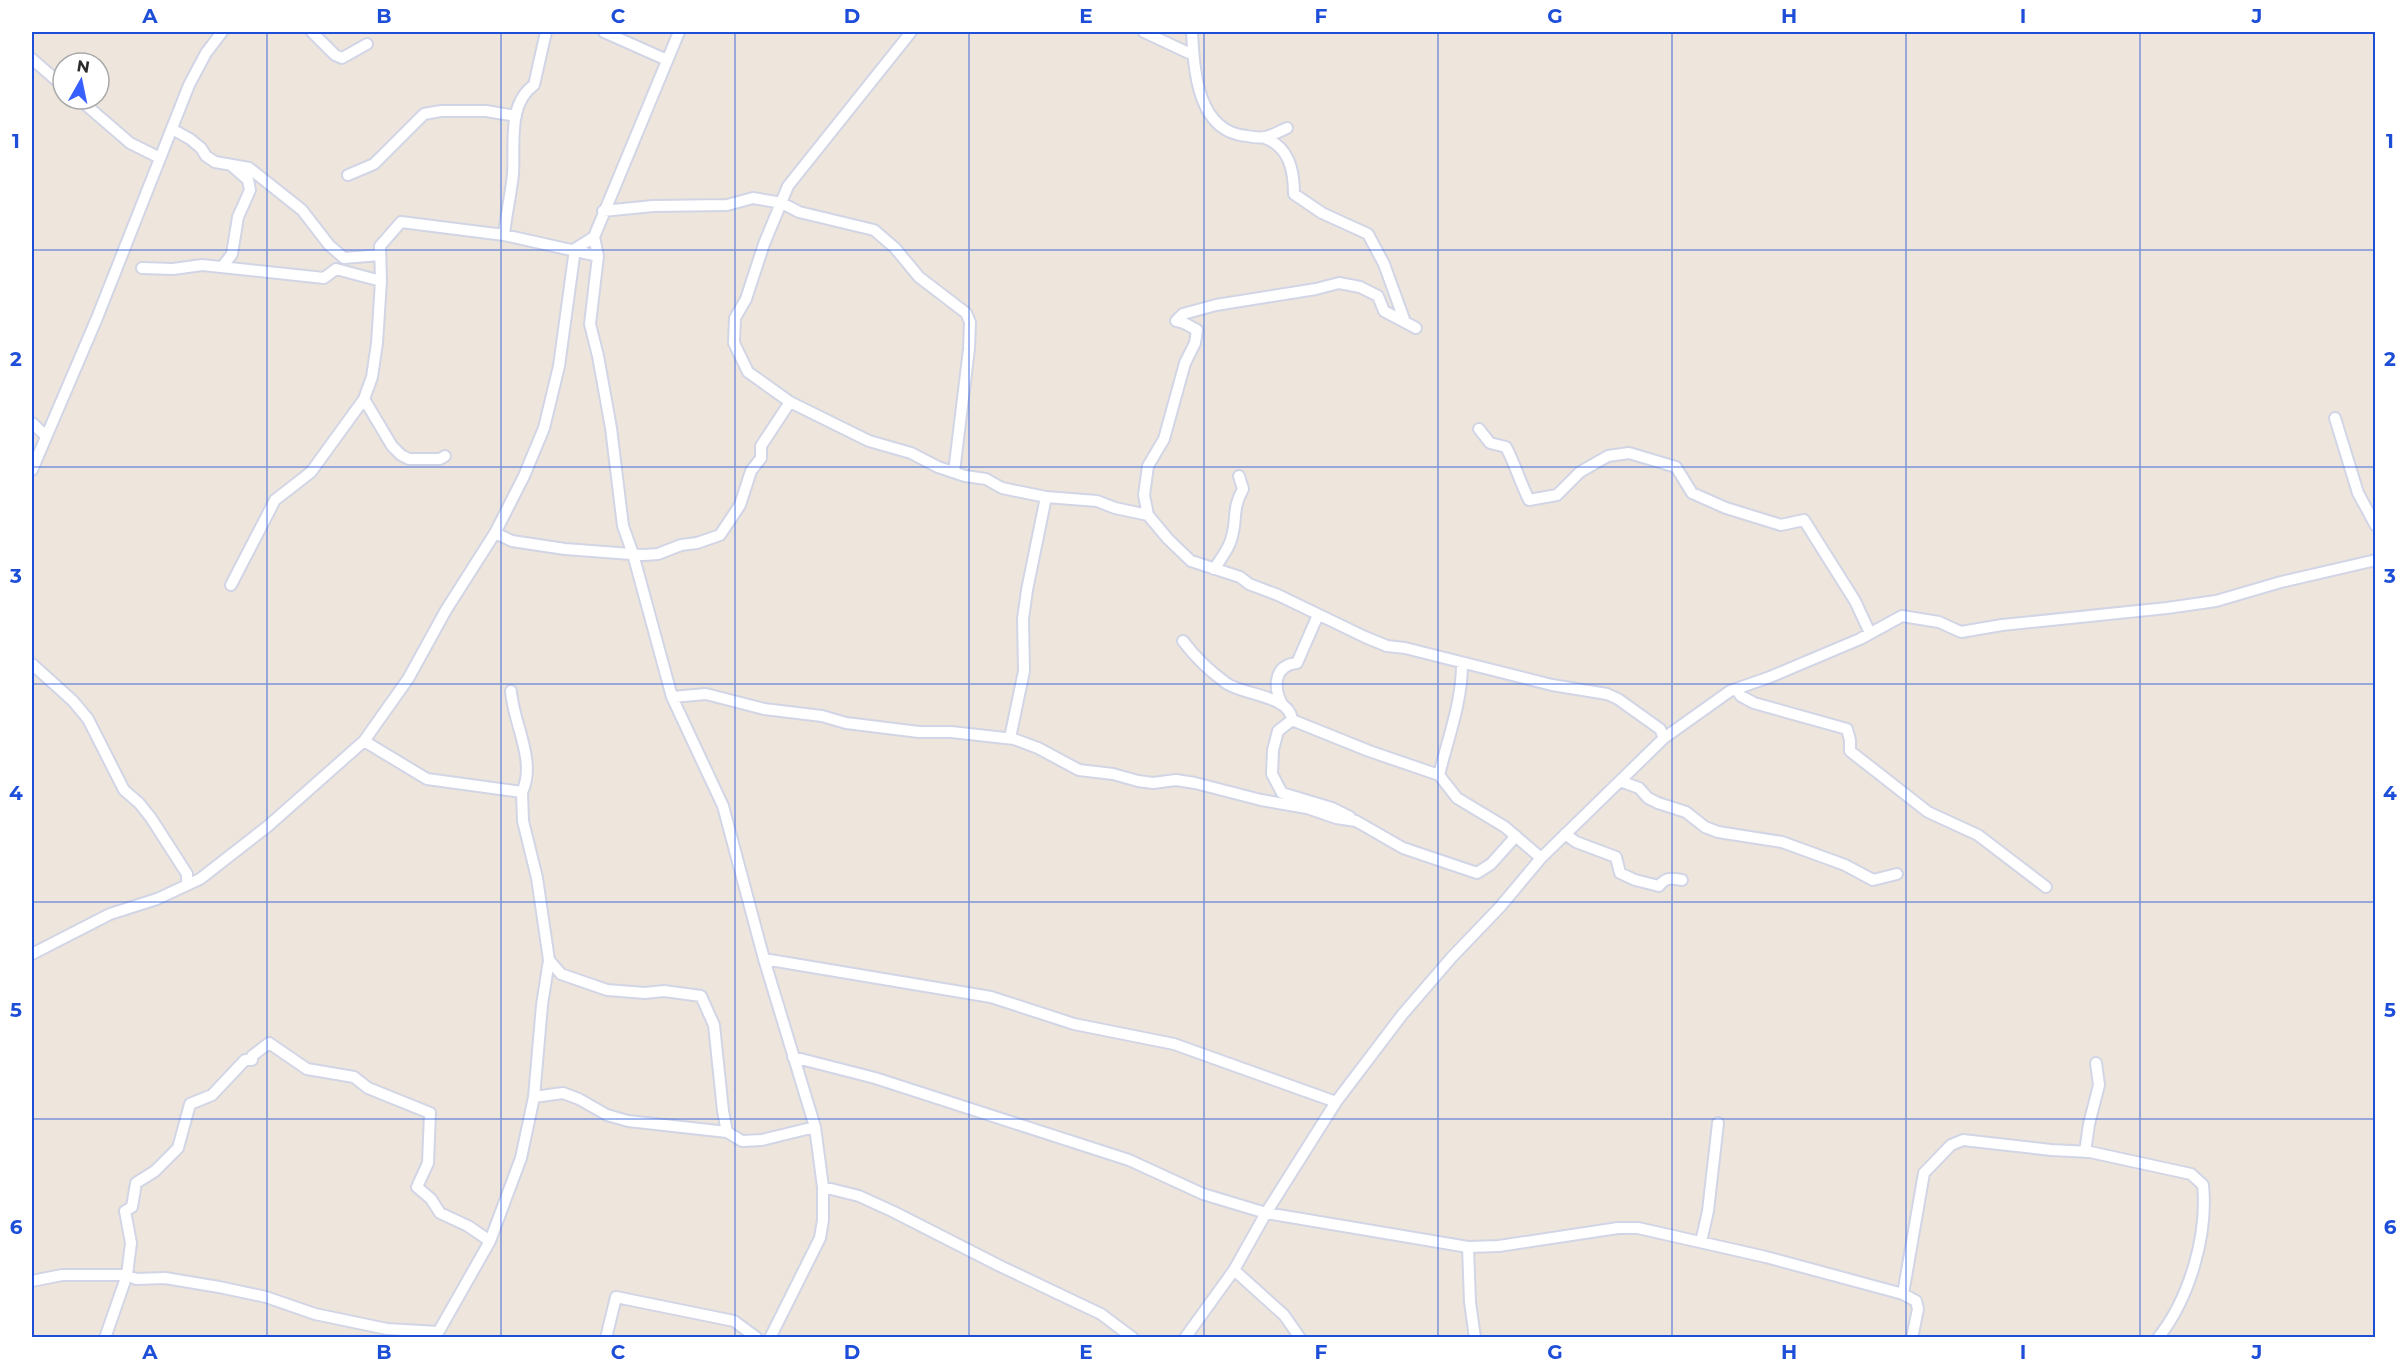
<svg xmlns="http://www.w3.org/2000/svg" width="2407" height="1369" viewBox="0 0 2407 1369" font-family="Montserrat,sans-serif">
	<style>
		.lines { fill: none; stroke-linecap: round; stroke-linejoin: round }
		.minor-casing { stroke: #d1d5e5; stroke-width: 14 }
		.minor { stroke: #fff; stroke-width: 10 }
		.grid { fill: none; stroke: #1d4ed8; stroke-width: 1.5; stroke-opacity: 0.55 }
		.neatline { fill: none; stroke: #1d4ed8; stroke-width: 2 }
		.grid-label { font-size: 20px; text-anchor: middle; font-weight: bold; fill: #1d4ed8 }
	</style>
	<rect width="100%" height="100%" fill="#eee6dc"/>
	<g class="lines">
		<g class="minor-casing">
			<path id="minor" d="M312,32L335,55L342,58L367,44
				M604,32L667,60
				M679,32L594,237L598,256L590,324L598,356L611,428L623,526L633,554L672,697L723,806L764,959L815,1127L823,1187V1220L820,1238L770,1338
				M1144,32L1193,55
				M1192,32C1194,70 1197,132 1247,136C1252,137 1260,138 1265,137C1272,136 1280,131 1287,128
				M32,59L63,86
				M79,99L130,143L160,158
				M172,129L190,139L201,148L206,156L215,162L249,168L302,210L329,245L344,258L380,255
				M1265,138C1289,147 1294,170 1294,194L1322,213L1368,234L1384,264L1405,322
				M348,175L374,164L424,114L441,111H486L516,116
				M603,211L653,206L727,205L753,198L782,203L799,212L874,230L895,248L919,277L966,313L970,322L969,349L954,472
				M504,235C506,215 511,194 513,174C515,145 507,104 534,85L546,32
				M222,267L232,254L238,217L250,190L248,180L232,166
				M142,268L173,269L202,265L324,278L336,269L381,281
				M364,399L392,446L401,455L409,459H440L445,456
				M790,402L748,372L734,343L735,318L746,299L764,244L788,186L911,32
				M2335,418L2358,493L2376,526
				M32,423L46,436
				M1479,429L1490,443L1506,447C1515,464 1520,482 1529,500L1557,495L1580,472L1608,456L1629,453L1676,467L1692,493L1726,508L1781,525L1804,520L1855,601L1870,633
				M32,470L97,318L189,85L206,53L222,32
				M1148,515L1144,495L1148,466L1164,439L1185,363L1195,343L1197,330L1184,323L1176,321L1183,314L1216,305L1316,289L1339,283L1360,287L1378,296L1384,311L1416,328
				M495,533L512,541L565,549L644,555L658,554L681,545L697,543L720,535L740,505L751,471L761,458V446L790,402L869,441L911,453L938,467L965,476L986,479L1002,488L1046,497L1097,501L1115,508L1148,515L1168,539L1191,561L1240,577L1249,584L1278,595L1365,637L1387,646L1405,648L1552,685L1607,694L1618,699L1660,729L1664,738
				M1214,569C1220,560 1228,550 1231,540C1238,519 1231,510 1243,489L1239,476
				M231,585L275,500L311,472L364,399L372,377L377,343L381,281L380,246L401,222L504,235L598,256
				M1183,641C1195,657 1211,672 1226,683C1242,695 1290,695 1292,720
				M32,664L73,701L88,719L124,790L139,803L151,818L187,874V885
				M1736,689L1741,696L1754,703L1847,729L1850,740V751L1928,812L1978,835L2046,887
				M511,691C513,723 537,761 522,792
				M672,697L706,694L764,709L822,716L846,723L919,732H951L1014,739L1038,748L1079,770L1113,774L1138,781L1153,783L1176,780L1195,783L1261,800L1307,808L1336,818L1356,821L1403,848L1477,873L1491,864L1516,836
				M1282,704C1273,687 1274,665 1297,663L1318,615
				M1292,720L1369,751L1439,775L1457,798L1505,827L1541,858
				M1292,720L1278,731L1273,750L1272,774L1282,793L1332,808L1350,817
				M1010,738L1024,671L1023,619L1027,590L1046,497
				M364,741L427,779L522,792L523,821L537,878L549,960L542,1005L534,1097L521,1158L490,1241L435,1338
				M1439,775C1448,738 1462,702 1462,664
				M1620,781L1639,788L1648,798L1658,803L1686,812L1705,827L1718,832L1782,842L1845,865L1873,880L1897,874
				M1565,834L1576,842L1616,857L1620,873L1635,880L1659,886C1666,877 1671,878 1682,880
				M32,954L110,914L157,899L200,879L268,826L364,741L408,679L446,610L495,533L524,476L544,428L559,366L575,249L594,237
				M764,959L991,997L1074,1024L1174,1044L1336,1102
				M549,960L561,974L607,990L645,993L664,991L701,996L714,1025L723,1111L727,1132L742,1141L762,1140L815,1127
				M793,1057L875,1078L1129,1160L1203,1194L1266,1213L1468,1247L1499,1246L1618,1228H1638L1766,1257L1903,1294L1916,1301L1918,1309L1912,1338
				M534,1097L563,1093L579,1099L607,1115L628,1121L727,1132
				M2085,1152L2089,1124L2099,1085L2096,1063
				M823,1187L859,1196L894,1212L1000,1266L1101,1314L1133,1338
				M1701,1242L1708,1211L1718,1123
				M1468,1247L1470,1302L1475,1338
				M1234,1270L1284,1315L1300,1338
				M32,1281L62,1275H127L136,1279L165,1278L219,1287L266,1297L315,1314L387,1329L438,1332
				M1903,1294L1924,1173L1951,1145L1963,1140L2051,1150L2090,1152L2191,1174L2203,1185C2208,1234 2190,1298 2158,1338
				M105,1338L127,1275L131,1243L125,1211L132,1207L136,1183L155,1171L178,1148L190,1104L212,1095L245,1060H252V1056L269,1043L307,1069L354,1077L368,1088L430,1113L428,1163L417,1187L431,1199L440,1213L468,1226L490,1241
				M606,1338L616,1297L734,1321L757,1338
				M1185,1338L1234,1270L1266,1213L1336,1102L1402,1015L1452,957L1500,907L1541,858L1664,738L1730,691L1770,677L1860,639L1902,616L1939,622L1961,632L2002,625L2167,608L2216,601L2281,582L2376,560"/>
		</g>
		<use href="#minor" class="minor"/>
	</g>
	<path class="grid" d="M267,32V1338M501,32V1338M735,32V1338M969,32V1338M1204,32V1338M1438,32V1338M1672,32V1338M1906,32V1338M2140,32V1338M32,250H2376M32,467H2376M32,684H2376M32,902H2376M32,1119H2376"/>
	<rect width="2407" height="1369" fill="none" stroke="#ffffff" stroke-width="66"/>
	<g transform="translate(81 81) rotate(9)"><circle r="28" fill="#ffffff" stroke="#aaaaaa" stroke-width="1.5"/>
	<path d="M0-4.5L10 22L0 15L-10 22Z" fill="#385fff"/>
	<text y="-9" font-size="16" font-weight="bold" text-anchor="middle" fill="#2b2b2b">N</text>
	</g>
	<rect x="33" y="33" width="2341" height="1303" class="neatline"/>
	<g class="grid-label">
		<text x="150" y="23">A</text>
		<text x="384" y="23">B</text>
		<text x="618" y="23">C</text>
		<text x="852" y="23">D</text>
		<text x="1086" y="23">E</text>
		<text x="1321" y="23">F</text>
		<text x="1555" y="23">G</text>
		<text x="1789" y="23">H</text>
		<text x="2023" y="23">I</text>
		<text x="2257" y="23">J</text>
		<text x="16" y="148">1</text>
		<text x="2390" y="148">1</text>
		<text x="16" y="366">2</text>
		<text x="2390" y="366">2</text>
		<text x="16" y="583">3</text>
		<text x="2390" y="583">3</text>
		<text x="16" y="800">4</text>
		<text x="2390" y="800">4</text>
		<text x="16" y="1017">5</text>
		<text x="2390" y="1017">5</text>
		<text x="16" y="1234">6</text>
		<text x="2390" y="1234">6</text>
		<text x="150" y="1359">A</text>
		<text x="384" y="1359">B</text>
		<text x="618" y="1359">C</text>
		<text x="852" y="1359">D</text>
		<text x="1086" y="1359">E</text>
		<text x="1321" y="1359">F</text>
		<text x="1555" y="1359">G</text>
		<text x="1789" y="1359">H</text>
		<text x="2023" y="1359">I</text>
		<text x="2257" y="1359">J</text>
	</g>
</svg>
